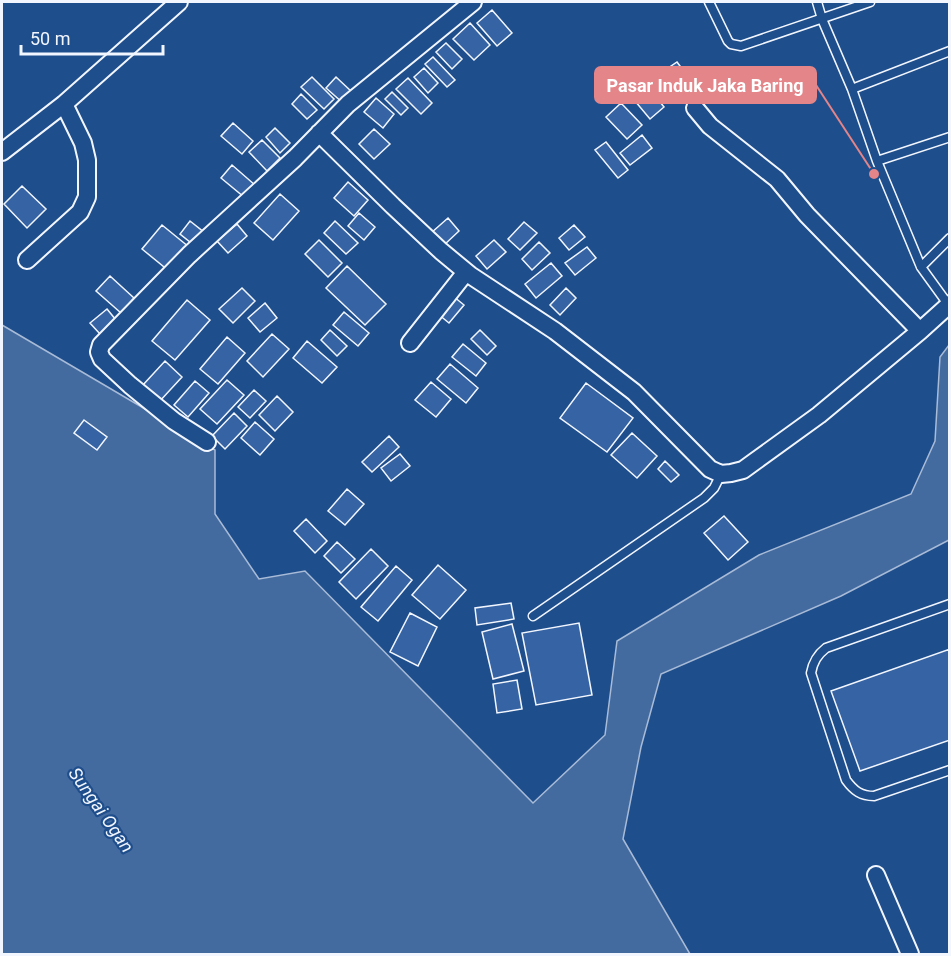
<svg xmlns="http://www.w3.org/2000/svg" width="951" height="956" viewBox="0 0 951 956" font-family="Roboto,sans-serif">
	<style>
		.water { fill: #446ba0; stroke: #a8bbd7; stroke-width: 1.5 }
		.building { fill: #3563a3; stroke: #f2f6ff; stroke-width: 1.5 }
		.lines { fill: none; stroke-linecap: round; stroke-linejoin: round }
		.lane-casing { stroke: #f2f6ff; stroke-width: 11 }
		.street-casing { stroke: #f2f6ff; stroke-width: 20 }
		.lane { stroke: #1f4e8c; stroke-width: 8 }
		.street { stroke: #1f4e8c; stroke-width: 16 }
		.labels { text-anchor: middle; stroke-width: 4.5; stroke-linejoin: round; paint-order: stroke }
		.water-label { font-size: 18px; font-style: italic; fill: #f2f6ff; stroke: #1f4e8c }
		.leader { fill: none; stroke: #e38589; stroke-width: 2 }
		.callout-dot { fill: #e38589; stroke: #1f4e8c; stroke-width: 2 }
		.callout { fill: #e38589; stroke: #e38589; stroke-width: 2 }
		.callout-label { font-size: 18px; text-anchor: middle; font-weight: bold; fill: #fff }
	</style>
	<rect width="100%" height="100%" fill="#1f4e8c"/>
	<path class="water" d="M2,325L215,450V514L259,579L305,571L533,803L605,735L617,641L759,555L911,494L935,441L940,357L949,345V540L841,596L661,674L641,747L623,839L690,954H2Z"/>
	<path class="building" d="M492,10L512,33L497,46L477,23Z
		M470,23L490,45L474,60L453,39Z
		M446,43L462,59L452,69L436,52Z
		M433,57L455,80L447,87L425,64Z
		M677,62L695,86L676,99L658,75Z
		M424,68L438,83L428,93L414,77Z
		M312,77L334,99L324,109L301,87Z
		M336,77L353,93L343,103L326,88Z
		M408,78L432,103L421,114L396,89Z
		M645,83L664,107L650,119L630,95Z
		M392,92L408,108L401,115L385,99Z
		M301,94L317,110L307,119L292,104Z
		M376,98L394,114L383,128L364,112Z
		M621,103L642,125L627,139L606,117Z
		M233,123L253,141L242,154L221,136Z
		M275,128L290,143L280,153L266,137Z
		M374,129L390,144L374,159L359,144Z
		M642,135L652,148L630,165L620,153Z
		M262,140L280,158L267,171L249,152Z
		M606,142L628,170L618,178L595,150Z
		M232,165L255,185L244,197L221,178Z
		M348,182L368,200L354,216L334,198Z
		M22,186L46,209L27,228L4,204Z
		M280,194L299,211L273,240L254,223Z
		M359,213L375,227L364,240L348,226Z
		M448,218L459,231L443,246L431,233Z
		M190,221L205,233L195,246L180,234Z
		M335,221L358,243L346,254L324,233Z
		M524,222L537,233L520,250L508,239Z
		M237,224L247,236L228,253L217,241Z
		M162,225L189,247L169,271L142,249Z
		M574,225L585,237L569,250L559,238Z
		M319,240L342,263L328,277L305,254Z
		M494,240L506,252L487,269L476,256Z
		M539,242L550,253L532,270L522,259Z
		M587,247L596,258L575,275L565,263Z
		M551,263L562,276L536,298L525,284Z
		M347,266L386,304L365,325L326,288Z
		M110,276L134,298L121,313L96,291Z
		M242,288L255,301L233,323L219,309Z
		M566,288L576,298L560,315L550,305Z
		M453,296L464,305L449,323L438,314Z
		M187,300L210,320L175,360L152,341Z
		M265,303L277,318L260,332L248,318Z
		M107,309L116,320L100,334L90,323Z
		M344,312L369,333L358,346L333,325Z
		M330,330L347,346L337,356L321,340Z
		M480,330L496,346L487,355L471,339Z
		M272,334L289,349L263,377L247,361Z
		M227,337L245,353L218,384L200,369Z
		M307,341L337,367L322,383L293,358Z
		M463,344L486,363L476,376L452,357Z
		M165,361L182,377L159,402L142,386Z
		M450,364L478,388L466,403L437,379Z
		M227,380L244,395L217,424L200,409Z
		M195,381L209,393L188,417L174,405Z
		M431,382L451,399L436,417L415,400Z
		M586,383L633,418L607,452L560,418Z
		M254,390L266,401L250,418L238,407Z
		M277,396L293,412L275,431L259,415Z
		M234,413L247,426L225,449L212,436Z
		M84,420L107,437L97,450L74,433Z
		M255,422L274,439L260,455L241,438Z
		M632,433L657,456L637,478L611,455Z
		M389,436L399,447L372,472L362,462Z
		M400,454L410,466L391,481L381,468Z
		M665,461L679,475L671,482L658,469Z
		M347,489L364,504L345,525L328,511Z
		M724,516L748,542L728,560L704,533Z
		M306,519L327,541L315,553L294,531Z
		M337,542L355,559L341,573L324,556Z
		M371,549L388,566L356,599L339,582Z
		M438,565L466,590L440,619L412,595Z
		M396,566L412,580L378,621L361,607Z
		M511,603L514,619L477,625L475,608Z
		M410,613L437,627L418,666L390,652Z
		M579,623L592,695L536,705L522,633Z
		M512,624L524,671L493,679L482,632Z
		M950,649V740L860,771L831,691Z
		M517,680L522,709L497,713L493,684Z"/>
	<g class="lines">
		<g class="lane-casing">
			<path id="lane" d="M709,2L728,41L731,44L741,46L870,2
				M817,2L822,19L852,89L877,161L921,267L950,307
				M852,89L950,51
				M877,161L950,137
				M921,267L950,238
				M950,604L826,648C817,655 813,662 811,673L846,780C854,791 861,796 874,796L950,770
				M533,616L704,498L714,488L721,474"/>
		</g>
		<g class="street-casing">
			<path id="street" d="M695,108L710,126L777,179L807,215L920,331
				M319,133L393,206L441,251L470,275L555,331L634,392L710,469L721,474L731,473L743,470L754,462L819,415L920,331L950,304
				M2,152L64,104L179,2
				M27,260L80,212L87,197V160L83,143L64,104
				M410,343L466,272
				M207,442L174,421L130,385L102,359L99,352L101,345L189,255L295,158L348,104L473,2
				M876,875L910,954"/>
		</g>
		<use href="#lane" class="lane"/>
		<use href="#street" class="street"/>
	</g>
	<g class="labels">
		<g class="water-label">
			<text transform="translate(101 810) rotate(55)" y="6">Sungai Ogan</text>
		</g>
	</g>
	<path class="leader" d="M874 174L816 85"/>
	<circle class="callout-dot" cx="874" cy="174" r="6"/>
	<rect class="callout" x="595" y="67" width="221" height="36" rx="6"/>
	<g class="callout-label">
		<text x="705" y="92">Pasar Induk Jaka Baring</text>
	</g>
	<rect width="951" height="956" fill="none" stroke="#f2f6ff" stroke-width="6"/>
	<path d="M21 45v9h142v-9" fill="none" stroke="#f2f6ff" stroke-width="3"/>
	<text x="30" y="45" font-size="18" fill="#f2f6ff" stroke="#1f4e8c" stroke-width="4.5" paint-order="stroke">50 m</text>
</svg>
